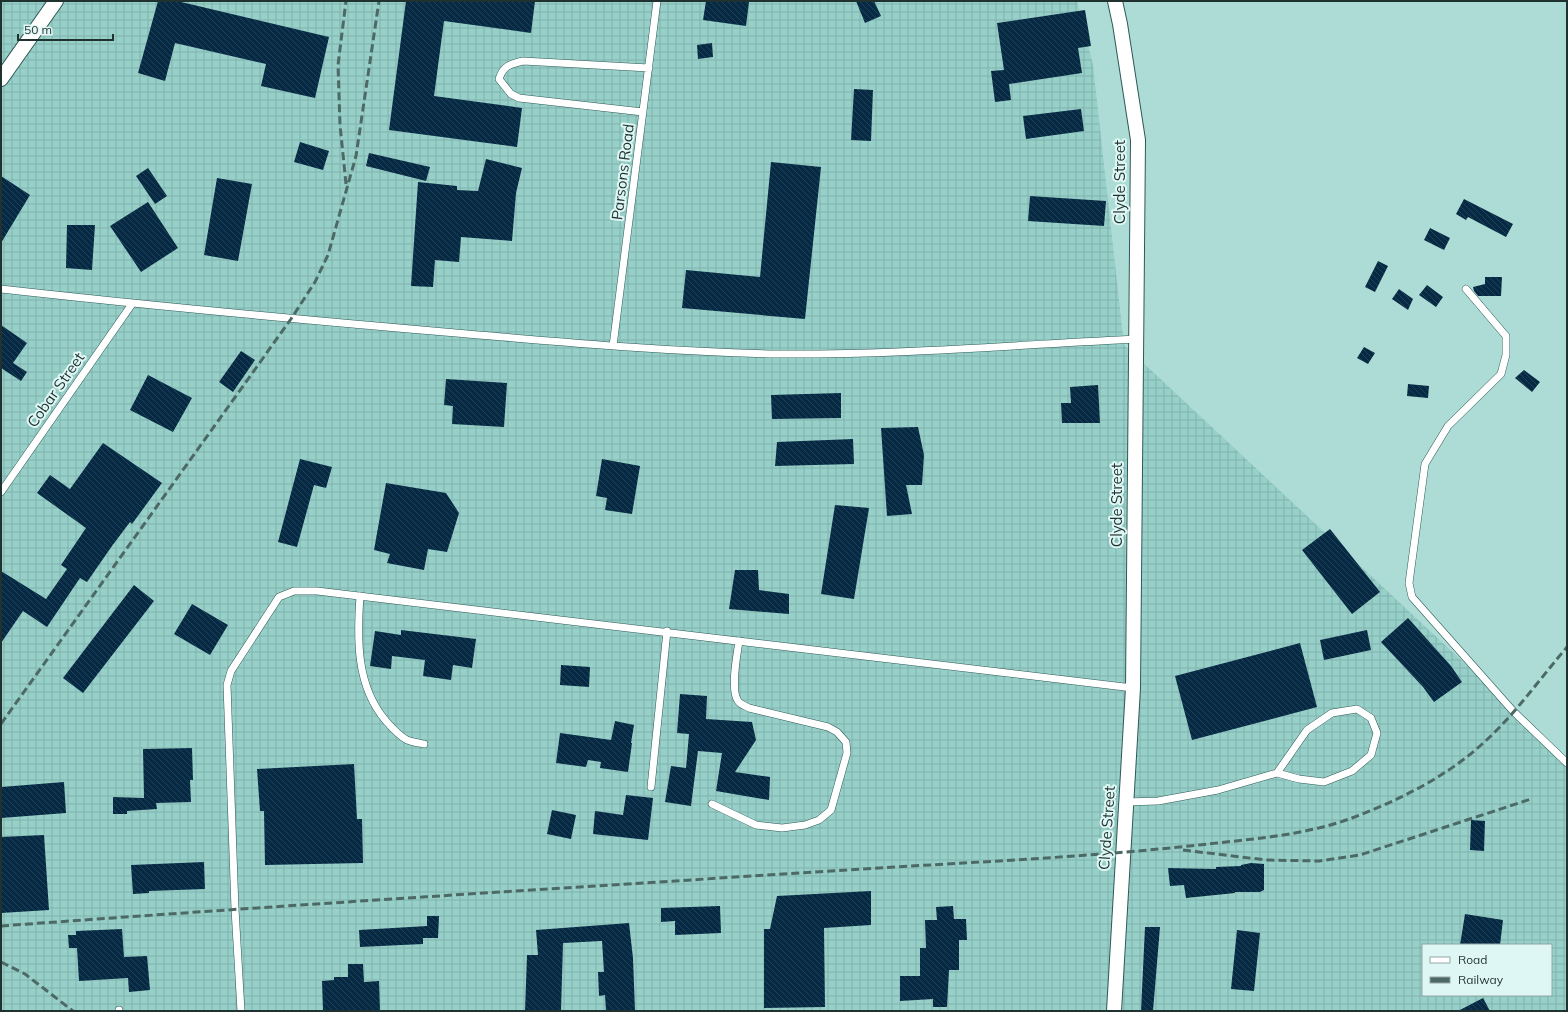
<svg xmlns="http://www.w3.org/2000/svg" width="1568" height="1012" viewBox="0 0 1568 1012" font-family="Mulish,sans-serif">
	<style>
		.industrial { fill: url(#industrial-grid); fill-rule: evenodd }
		.building { fill: url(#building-back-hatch) }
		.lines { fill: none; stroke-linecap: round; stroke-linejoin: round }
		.lane-casing { stroke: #2d5a55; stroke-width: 8 }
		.street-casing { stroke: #2d5a55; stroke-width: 16 }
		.lane { stroke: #fff; stroke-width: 7 }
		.street { stroke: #fff; stroke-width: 14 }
		.rail { stroke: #4d6966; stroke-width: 3; stroke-dasharray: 8 4; stroke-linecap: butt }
		.labels { text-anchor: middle; stroke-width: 4; stroke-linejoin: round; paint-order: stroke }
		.street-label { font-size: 15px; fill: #1f3230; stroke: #dff7f4 }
	</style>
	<defs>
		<pattern id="industrial-grid" width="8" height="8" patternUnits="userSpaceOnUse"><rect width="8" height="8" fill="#97d0c9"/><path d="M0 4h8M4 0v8" fill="none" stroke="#82b3ad"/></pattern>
		<pattern id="building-back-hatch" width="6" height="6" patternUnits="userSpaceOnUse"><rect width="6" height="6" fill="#072a44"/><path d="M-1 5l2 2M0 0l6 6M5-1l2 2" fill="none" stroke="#224157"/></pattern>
	</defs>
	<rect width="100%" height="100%" fill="#acdcd5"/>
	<path class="industrial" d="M1,1H1077L1093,65L1124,345L1521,716L1567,766V1011H1ZM1423,945H1551V995H1423Z"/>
	<path class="building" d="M158,1H177L329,37L315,98L261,86L266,64L175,43L165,81L138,73Z
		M406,1H535L531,33L444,21L434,96L522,108L517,147L389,130Z
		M706,1L749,2L746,26L703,20Z
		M856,1H874L881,16L865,23Z
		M1085,10L1091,46L1078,48L1082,73L1009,84L1011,100L995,102L991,71L1004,70L997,23Z
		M712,43L713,57L698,59L697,45Z
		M854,89L873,90L871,141L851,140Z
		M1081,109L1084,131L1026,139L1023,116Z
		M300,142L329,151L323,170L294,162Z
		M369,153L430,167L426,181L366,166Z
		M486,159L522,168L516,193L512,241L461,237L459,262L435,260L433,287L411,286L418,182L457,186V190L478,191Z
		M771,162L821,167L805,319L682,308L686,270L760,277Z
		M148,168L167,196L155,204L136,176Z
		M1,176L30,195L1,243Z
		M217,178L252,184L238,261L204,255Z
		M1030,196L1106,201L1104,226L1028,221Z
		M1464,199L1513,224L1506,237L1468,217L1466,220L1456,214Z
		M148,202L178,248L141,272L110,226Z
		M67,225H95L92,270L66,268Z
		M1430,228L1450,238L1444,250L1424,240Z
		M1378,261L1388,266L1375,292L1365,287Z
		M1485,277H1502L1501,296H1478L1474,291L1473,287L1485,284Z
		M1427,285L1443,297L1436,307L1419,295Z
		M1399,289L1413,299L1408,310L1392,299Z
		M1,325L27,343L13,363L27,372L21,381L1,368Z
		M1364,347L1375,353L1368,364L1357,358Z
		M241,351L255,360L233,392L219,382Z
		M1524,370L1540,382L1532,392L1515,378Z
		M148,375L192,398L173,432L130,410Z
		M446,379L507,383L504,427L452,424L453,406L444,405Z
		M1408,384L1429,386L1428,398L1407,396Z
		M1098,385L1100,423H1062L1061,403H1071L1070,387Z
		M841,393V418L772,419L771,395Z
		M918,427L924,455L922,485H906L912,514L887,516L881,428Z
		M853,439L854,464L775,466L777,442Z
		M103,443L162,483L132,524L130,522L112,546L87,582L80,578L47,627L23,611L1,643V571L46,599L67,569L61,565L86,528L37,493L50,475L70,489Z
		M300,459L332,467L326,488L314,485L297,547L278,542Z
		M602,459L640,466L632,514L605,510L607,498L596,496Z
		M386,483L446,493L459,513L447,552L428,549L424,570L387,563L390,554L374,550Z
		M835,505L869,508L854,599L821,594Z
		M1330,529L1380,592L1352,614L1302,550Z
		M735,570H758L759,590L789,594V614L729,609Z
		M134,585L154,601L83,693L63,678Z
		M192,604L228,625L210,655L174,634Z
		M1408,618L1451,666L1462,682L1434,702L1423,687L1381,642Z
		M401,630L476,639L472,668L453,665L451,680L423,676L425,660L392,656L391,669L370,666L375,631L401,635Z
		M1367,630L1371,650L1324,660L1320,640Z
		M1300,643L1317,707L1192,740L1175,676Z
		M561,665L590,667L589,687L560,685Z
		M680,694L707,696L706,719L752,722L756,740L735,772L770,777L769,800L716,791L722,753L698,751L691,806L665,802L671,766L686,768L689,734L677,733Z
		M615,721L634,725L631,743H632L628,772L600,768L601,762L588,760L586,767L556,763L560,733L611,740Z
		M192,748L193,780H190L191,802L156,803L157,809L127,811V814H113V797L144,798L143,749Z
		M354,764L357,819H362L363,863L265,865L264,811H260L257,769Z
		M64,782L66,813L1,818V787Z
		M626,795L653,798L648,840L593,834L595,811L623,815Z
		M552,810L576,815L571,839L547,834Z
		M1471,820L1485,821L1484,851L1470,850Z
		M44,835L49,910L1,913V837Z
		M204,862L205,889L149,891V893L133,894L131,865Z
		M1251,863L1264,864V890L1260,892H1235V893L1186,898L1184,885L1170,886L1168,868L1216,869V867L1241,866V865Z
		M871,891V925L824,928L825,1007L764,1008V929H770L777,896Z
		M720,906L721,933L675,935V921L661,922V908Z
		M953,906L954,919H966L967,940H959V970H949L947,1007H933V999L900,1001V976H920V948H926L925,920H937L936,907Z
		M1465,914L1503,920L1500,945H1460Z
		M427,916H439L438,938H423V944L360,947L359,930L427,926Z
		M629,923L633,958L635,1011H606L605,995L599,996L598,972H604L602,941H601L563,943L561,1011H525L527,955H538L536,930Z
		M1145,927H1160L1153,1011H1141Z
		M122,929L124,957L147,956L150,990L129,992L128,978L79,981L77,948H69L68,935H76V931Z
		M1237,930L1260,933L1254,991L1231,989Z
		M348,964H363L364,982L379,981L380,1011H323L322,981L334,980V977H348Z
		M1483,998L1490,1011H1458Z"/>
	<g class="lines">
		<g class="lane-casing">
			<path id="lane" d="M643,112L519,98L511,94L499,79C503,66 510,64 523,61L649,68
				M1,289C153,306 304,320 456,333C562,342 669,352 776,354C896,355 1016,345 1136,339
				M1466,289L1506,336V355L1501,374L1448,426L1425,464L1409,583L1412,597L1513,711L1567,763
				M613,346L657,1
				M1,492L132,304
				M360,596C357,639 356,686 386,721C392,728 398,735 407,740C412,742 419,743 424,744
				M651,787L667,631
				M1126,802L1158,801L1218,790L1277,773L1299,779L1324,782L1352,771L1371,755L1377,733L1371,718L1357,709L1332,713L1307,730L1277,773
				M712,804L756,825L782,828L805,825L819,820L831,810L847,753L846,742L837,732L828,727L749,708C745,706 740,704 738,701C730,690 737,655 739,641
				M119,1010V1011
				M241,1011L235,909L227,685L231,671L279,597L294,591H317L1133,688"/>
		</g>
		<g class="street-casing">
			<path id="street" d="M1,79L56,1
				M1114,1011L1133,688L1138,140L1120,24L1115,1"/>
		</g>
		<use href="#lane" class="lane"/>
		<use href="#street" class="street"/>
		<path class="rail" d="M346,184L340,125L338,65L346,1
			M1,724L291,319L315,282L328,255L356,156L379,1
			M1183,850L1266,860L1319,861L1360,855L1531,799
			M1,926C299,904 597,886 895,867C997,861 1098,856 1199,845C1250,839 1303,836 1352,818C1397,801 1444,778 1480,746C1513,717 1539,680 1567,647
			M1,962L25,974L73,1011"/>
	</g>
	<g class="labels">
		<g class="street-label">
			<text transform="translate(623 172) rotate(-83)" y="5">Parsons Road</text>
			<text transform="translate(1120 182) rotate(-90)" y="5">Clyde Street</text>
			<text transform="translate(56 390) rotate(-55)" y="5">Cobar Street</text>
			<text transform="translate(1117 505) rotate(-90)" y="5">Clyde Street</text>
			<text transform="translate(1107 828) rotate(-86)" y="5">Clyde Street</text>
		</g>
	</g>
	<rect width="1568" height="1012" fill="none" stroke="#1f3230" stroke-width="4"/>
	<rect x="1422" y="944" width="130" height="52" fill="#dff7f4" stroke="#92a8a6"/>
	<rect x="1430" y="957" width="20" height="6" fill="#ffffff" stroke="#92a8a6"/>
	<text x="1458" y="964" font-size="12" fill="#1f3230">Road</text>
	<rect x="1430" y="977" width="20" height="6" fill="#4d6966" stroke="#92a8a6"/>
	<text x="1458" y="984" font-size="12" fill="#1f3230">Railway</text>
	<path d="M18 34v6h95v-6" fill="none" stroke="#1f3230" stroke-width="2"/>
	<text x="24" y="34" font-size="12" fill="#1f3230" stroke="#dff7f4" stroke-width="3" paint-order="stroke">50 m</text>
</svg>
